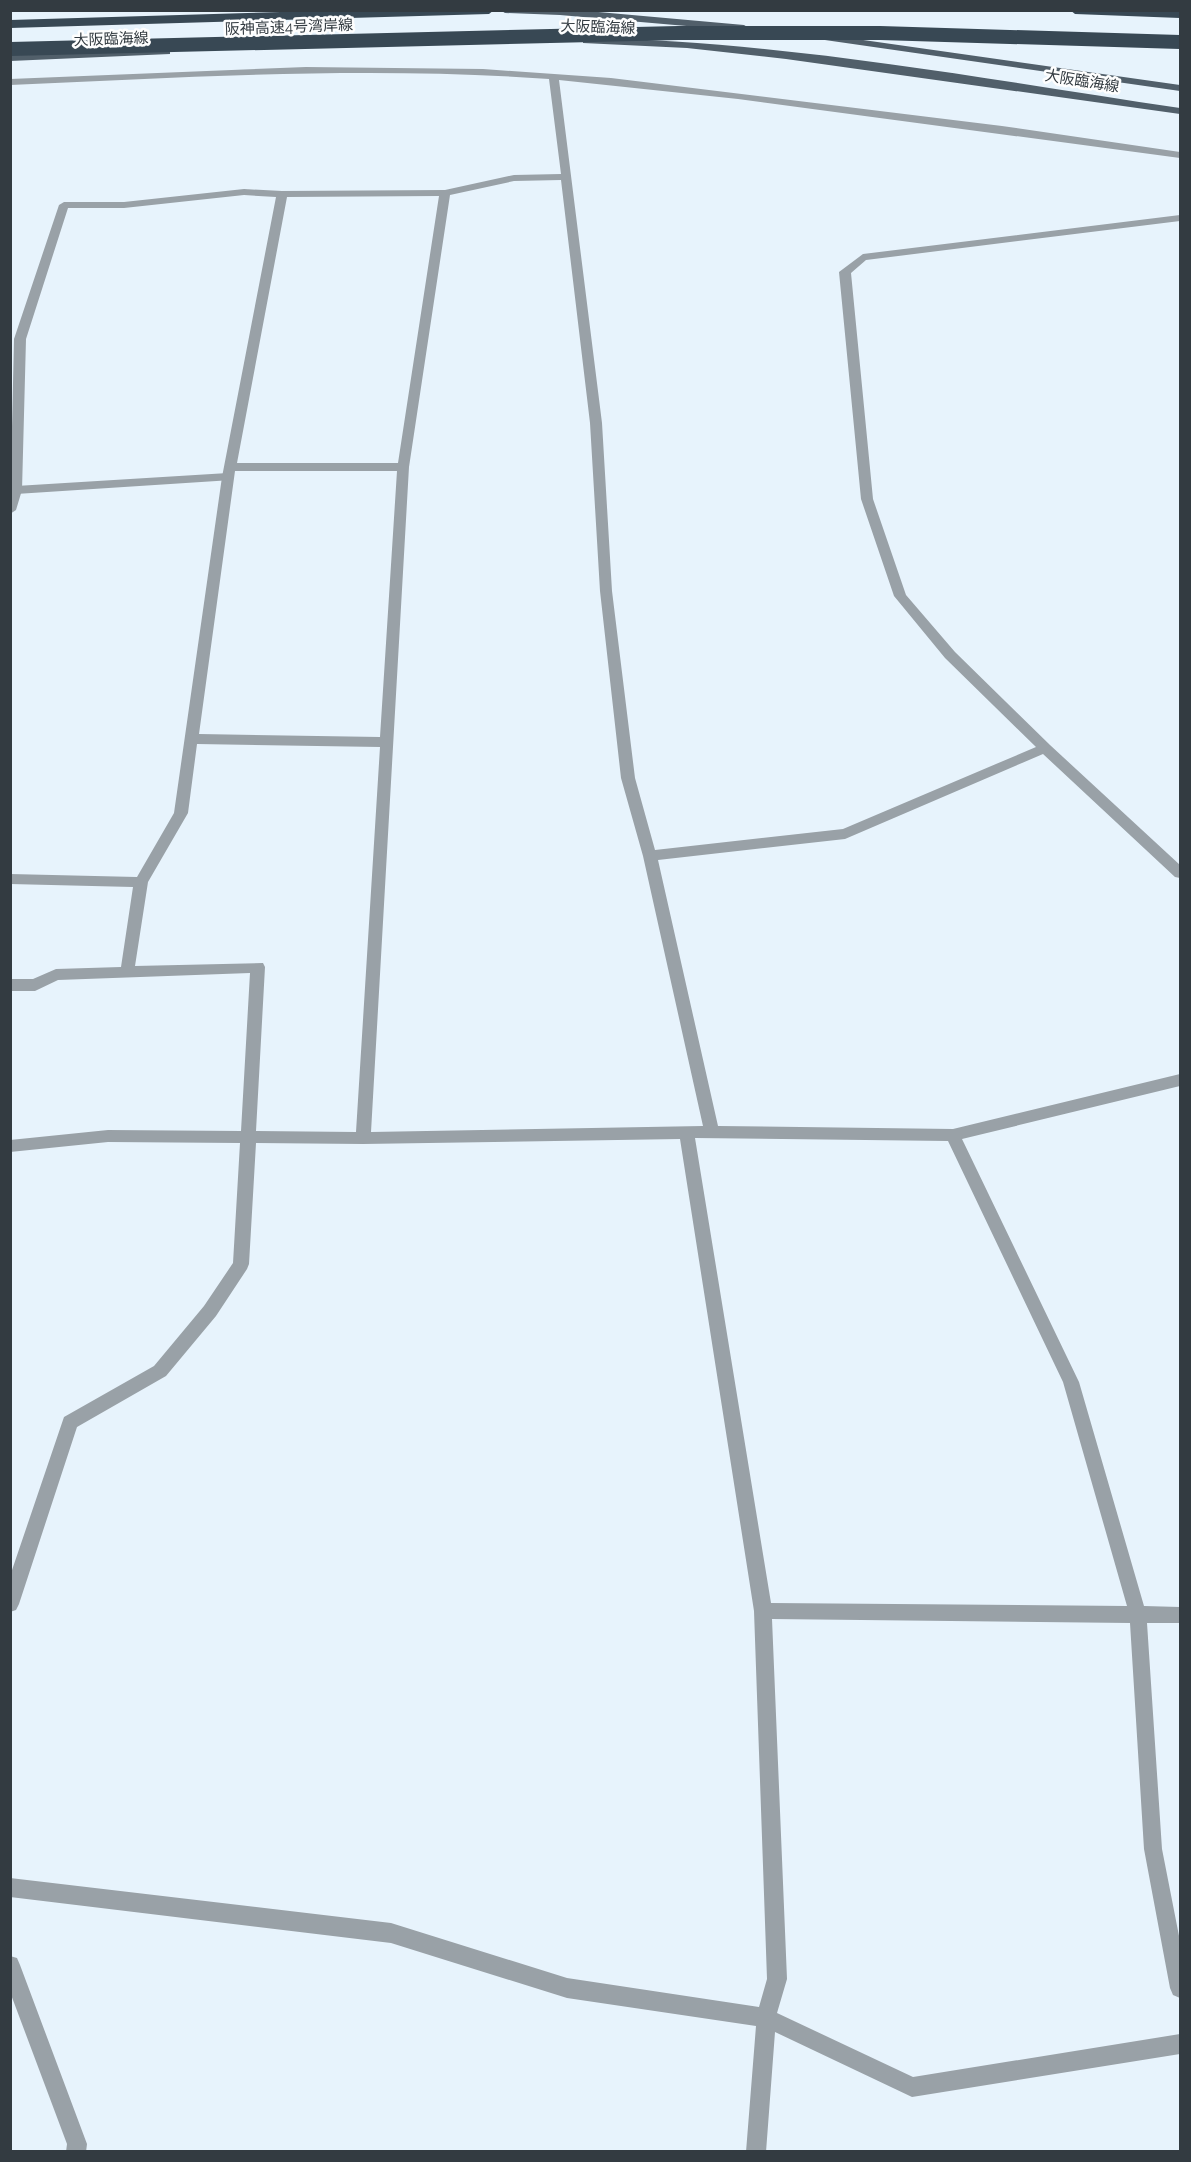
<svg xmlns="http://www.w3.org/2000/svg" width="1191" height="2162" viewBox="0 0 1191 2162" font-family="Raleway,'Noto Sans JP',sans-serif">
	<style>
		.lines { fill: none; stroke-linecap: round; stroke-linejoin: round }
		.service { fill: #99a1a7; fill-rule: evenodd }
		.minor { fill: #99a1a7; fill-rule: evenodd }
		.primary { fill: #515f6a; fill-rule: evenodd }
		.motorway { fill: #384854; fill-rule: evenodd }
		.motorway-bridge { stroke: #384854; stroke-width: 14 }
		.labels { text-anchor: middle; stroke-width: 5; stroke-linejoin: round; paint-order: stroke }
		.far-street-label { font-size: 15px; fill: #333b41; stroke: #fefefe }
	</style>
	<rect width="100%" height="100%" fill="#e7f3fc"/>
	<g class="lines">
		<path class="service" d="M228,473L232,474V480L16,494L10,491L12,487L16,486Z"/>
		<path class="minor" d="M306,67L483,69L611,78L1002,126L1180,152V158L738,99L559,80L602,423L612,591L635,778L655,850L843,829L1036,747L945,658L894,596L861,499L839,272L863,254L1180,215V221L866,260L851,273L873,499L906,595L955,652L1050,745L1180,865V878L1175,877L1043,754L845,839L658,860L718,1126L953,1129L1180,1074V1086L962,1139L1079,1382L1144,1606L1180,1607V1623H1147L1162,1849L1180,1941V1998L1173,1995L1170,1988L1144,1849L1130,1623L772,1619L787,1979L777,2013L913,2077L1180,2034V2054L912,2097L775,2032L766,2152H746L756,2026L567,1998L391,1943L10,1897V1878L391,1923L567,1978L759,2007L767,1979L754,1611L680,1139L363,1144L256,1143L249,1264L247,1269L216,1316L166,1376L77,1427L19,1604L16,1610L10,1612V1576L64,1417L154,1366L204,1306L233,1263L240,1143L108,1142L10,1152V1140L108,1130L241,1131L250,973L58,980L35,991H10V979H33L56,969L121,967L133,887L10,884V874L137,877L174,813L222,477L276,197L244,195L124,208H68L26,339L22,490L16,510L10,514L14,339L59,205L64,202H124L244,189L282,191L445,190L514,175L561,174L549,79C370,66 190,77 10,85V79ZM561,180L590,423L600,591L621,778L643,856L703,1126L371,1132L409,467L450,195L514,181ZM439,196L398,463H237L287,197ZM235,471H397L380,737L199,734ZM197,744L380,747L356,1132L256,1131L265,967L263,963L135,966L148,882L188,813ZM695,1138L948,1141L1063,1382L1127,1606L771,1603Z
			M10,1956L17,1958L20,1965L87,2144L86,2152H66L67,2144L10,1992Z"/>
		<path class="primary" d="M500,10H576L744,25L749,28L744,31L560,15L505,13Z
			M821,34L1180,85V91L818,39L816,37Z
			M586,38C784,41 984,79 1180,108V114L786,59L687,48L583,43V39Z
			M166,49L170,50V54L10,61V55Z"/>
		<path class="motorway" d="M352,10H494L489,14L10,28V20Z
			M1070,10L1180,11V18L1075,14Z"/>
		<path class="motorway-bridge" d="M10,49L678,33H880L1180,42"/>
	</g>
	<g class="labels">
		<g class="far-street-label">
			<text transform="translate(289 27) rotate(-2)" y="5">阪神高速4号湾岸線</text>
			<text transform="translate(598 27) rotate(2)" y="5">大阪臨海線</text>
			<text transform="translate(111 39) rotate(-2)" y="5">大阪臨海線</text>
			<text transform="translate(1082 81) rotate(9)" y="5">大阪臨海線</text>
		</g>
	</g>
	<rect width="1191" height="2162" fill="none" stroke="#333b41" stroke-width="24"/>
</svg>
